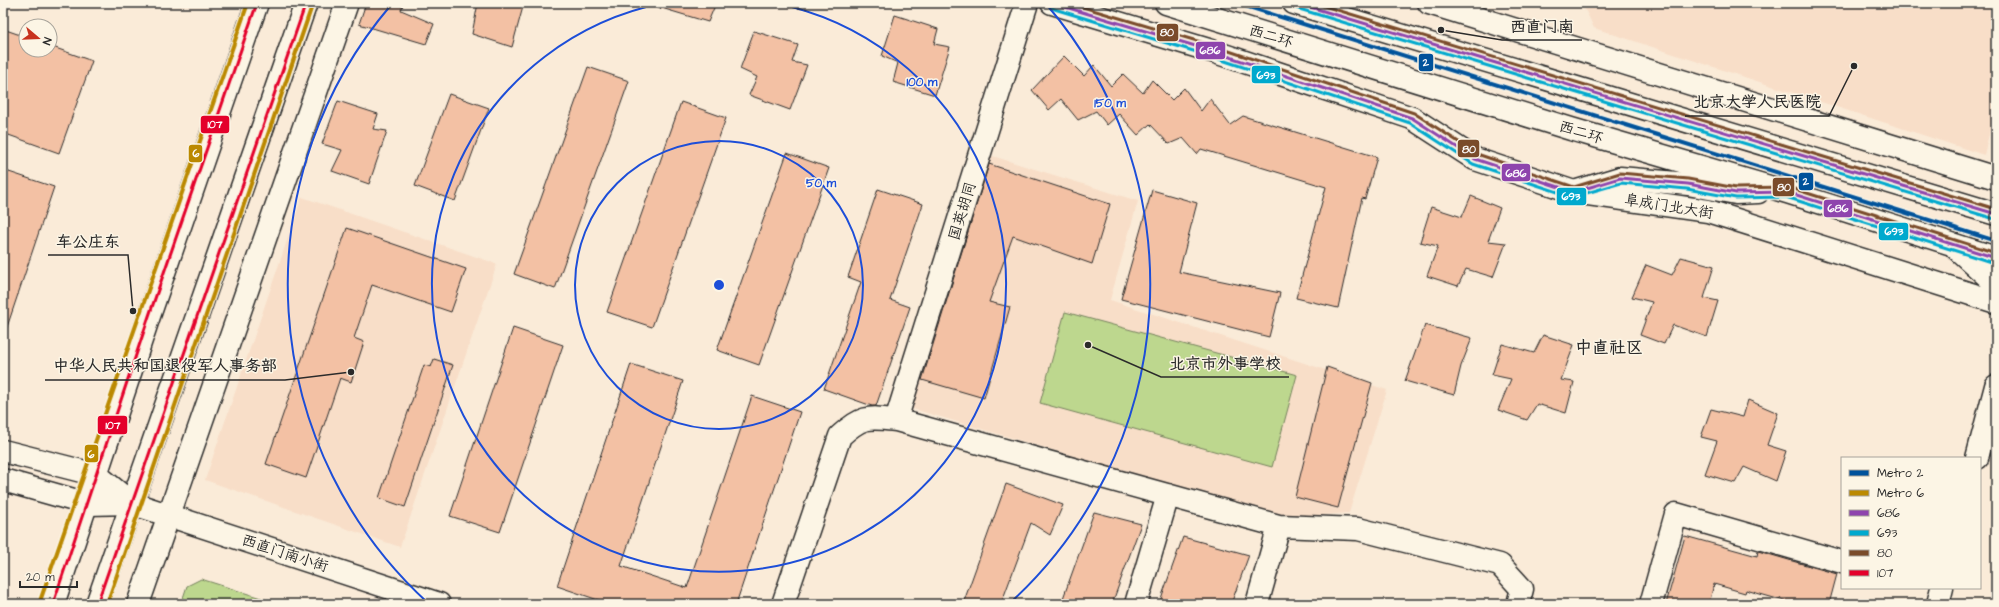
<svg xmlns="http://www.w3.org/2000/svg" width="1999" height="607" viewBox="0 0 1999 607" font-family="'Architects Daughter','LXGW WenKai TC',sans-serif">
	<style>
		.built { fill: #f8dec8 }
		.green { fill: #bdd78e; stroke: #74815c }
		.building { fill: #f3c1a4; stroke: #2b2b2b }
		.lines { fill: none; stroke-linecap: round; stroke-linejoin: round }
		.street-casing { stroke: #2b2b2b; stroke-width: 25 }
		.secondary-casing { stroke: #2b2b2b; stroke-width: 25 }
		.primary-casing { stroke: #2b2b2b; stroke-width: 25 }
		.highway-casing { stroke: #2b2b2b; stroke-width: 25 }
		.street { stroke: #fcf5e5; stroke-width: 22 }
		.secondary { stroke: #fcf5e5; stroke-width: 22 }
		.primary { stroke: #fcf5e5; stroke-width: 22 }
		.highway { stroke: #fcf5e5; stroke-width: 22 }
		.bus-1-casing { stroke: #fcf5e5; stroke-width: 6 }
		.bus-2-casing { stroke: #fcf5e5; stroke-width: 6 }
		.bus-3-casing { stroke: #fcf5e5; stroke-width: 6 }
		.bus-4-casing { stroke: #fcf5e5; stroke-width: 6 }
		.bus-1 { stroke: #8e44ad; stroke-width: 3 }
		.bus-2 { stroke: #00a9ce; stroke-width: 3 }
		.bus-3 { stroke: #7a4b2a; stroke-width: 3 }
		.bus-4 { stroke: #e4002b; stroke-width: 3 }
		.metro-1-casing { stroke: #fcf5e5; stroke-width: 7 }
		.metro-2-casing { stroke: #fcf5e5; stroke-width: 7 }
		.metro-1 { stroke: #00529b; stroke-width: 4 }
		.metro-2 { stroke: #bb8900; stroke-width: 4 }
		.ring { fill: none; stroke: #1d4ed8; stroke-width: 2 }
		.labels { text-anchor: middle; stroke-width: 3; stroke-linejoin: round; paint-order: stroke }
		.street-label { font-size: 15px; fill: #2b2b2b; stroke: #fcf5e5 }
		.quarter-label { font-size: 17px; font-weight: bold; fill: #2b2b2b; stroke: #fcf5e5 }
		.centre { fill: #1d4ed8; stroke: #fcf5e5; stroke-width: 2 }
		.ring-label { font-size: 12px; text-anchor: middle; font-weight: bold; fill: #1d4ed8; stroke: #fcf5e5; stroke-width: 3; stroke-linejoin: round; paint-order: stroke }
		.leader { fill: none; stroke: #2b2b2b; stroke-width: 1.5 }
		.callout-dot { fill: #2b2b2b; stroke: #fcf5e5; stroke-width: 1.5 }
		.callout-label { font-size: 16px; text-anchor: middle; font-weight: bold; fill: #2b2b2b; stroke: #fcf5e5; stroke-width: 3; stroke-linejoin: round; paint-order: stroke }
		.line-badge { stroke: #fcf5e5; stroke-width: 1.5 }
		.badge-label { font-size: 11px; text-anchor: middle; font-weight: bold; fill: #fff }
	</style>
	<rect width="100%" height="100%" fill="#faebd8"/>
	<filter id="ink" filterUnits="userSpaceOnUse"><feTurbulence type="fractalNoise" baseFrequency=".025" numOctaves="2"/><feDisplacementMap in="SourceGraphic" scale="8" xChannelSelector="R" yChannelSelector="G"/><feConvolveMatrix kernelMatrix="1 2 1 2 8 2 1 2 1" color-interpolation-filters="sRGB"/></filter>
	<g filter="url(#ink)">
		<path class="built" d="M1582,3H1996V105L1984,155L1594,28Z
			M986,154L1138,201L1110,300L1387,390L1349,513L1283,518L910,408Z
			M302,197L497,264L400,547L205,480Z"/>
		<path class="green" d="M1065,312L1297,375L1272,467L1040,403Z
			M201,579L280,604H181L187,586Z"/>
		<path class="building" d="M366,3H404L401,10L434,24L426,44L359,24Z
			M478,3H524L512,47L472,34Z
			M658,3H716L708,22L658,7Z
			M895,15L938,29L934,44L950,47L935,95L893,82L898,63L882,56Z
			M3,29L26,37V50H50V46L92,61L59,153L3,133Z
			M754,31L798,45L792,62L807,65L790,110L749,95L757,77L740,69Z
			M1064,56L1084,76L1094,65L1111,86L1123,74L1143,93L1152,80L1172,100L1184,88L1201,111L1210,99L1230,125L1243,116L1377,157L1365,199L1362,198L1338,308L1296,298L1326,187L1201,149L1197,154L1183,138L1169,144L1150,124L1138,135L1119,114L1107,125L1096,111L1078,120L1061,99L1049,110L1032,90Z
			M588,67L629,81L555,289L514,274Z
			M449,94L489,108L455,201L415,186Z
			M338,101L378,114L373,129L387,131L369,184L332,171L342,150L322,144Z
			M681,102L726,118L652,327L607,312Z
			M787,153L829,168L759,365L717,350Z
			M989,164L1110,204L1092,264L1013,236L989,302L1010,307L984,398L922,380Z
			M3,170L54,187L6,330H3Z
			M878,189L923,204L890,300L910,307L876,406H872L824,389L861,282L848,277Z
			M1152,190L1197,203L1179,272L1280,293L1269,337L1121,299Z
			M1471,196L1500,208L1488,241L1506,243L1493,277L1466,269L1458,286L1427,276L1438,246L1420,242L1431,207L1462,217Z
			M347,228L466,269L451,312L372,285L354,338L364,342L351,382L340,378L306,478L266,464Z
			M1681,257L1714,266L1704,298L1718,301L1707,337L1673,325L1664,344L1640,335L1652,302L1632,297L1646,265L1672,275Z
			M1425,325L1472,338L1461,366L1454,395L1405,381Z
			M513,328L563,345L500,532L450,516Z
			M1543,335L1574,345L1561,380L1574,382L1566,413L1537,404L1527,420L1498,410L1511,379L1492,375L1502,344L1534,353Z
			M434,359L453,365L405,507L379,498L424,365L431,367Z
			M631,364L683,381L621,566L687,588L752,396L800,412L736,604H610L557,586Z
			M1327,367L1372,383L1338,508L1295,497Z
			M1748,400L1778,413L1767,445L1786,451L1776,481L1744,467L1735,483L1705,474L1717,441L1701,437L1711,409L1743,417Z
			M1006,484L1063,505L1050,535L1031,523L1001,604H963Z
			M1094,512L1141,524L1112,604H1061Z
			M1685,536L1757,556L1758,551L1837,574L1829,604H1795L1746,590L1745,593L1714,584L1709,604H1666Z
			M1183,537L1249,555L1231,604H1159Z"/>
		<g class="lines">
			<g class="street-casing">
				<path id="street" d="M896,420L1027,3
					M783,604L840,436C862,416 867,417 896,420L1279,526L1358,529L1500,565L1522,589L1518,604
					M1136,604L1168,495
					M1257,604L1279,526
					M1651,604L1676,514L1842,562"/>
			</g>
			<g class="secondary-casing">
				<path id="secondary" d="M1052,3L1212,51L1412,118L1475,159L1574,192L1708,211L1996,302
					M1429,3L1996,178
					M3,451L97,475L131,503
					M1977,458L1996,386
					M3,480L88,504L131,503L439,604
					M138,604L347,3
					M1938,604L1942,588"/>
			</g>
			<g class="primary-casing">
				<path id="primary" d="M53,604L149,316L257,3
					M97,604L306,3"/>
			</g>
			<g class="highway-casing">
				<path id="highway" d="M1166,3L1571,129L1787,192L1996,258
					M1294,3L1996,214
					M1574,192L1620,178L1688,184L1736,193L1758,192
					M1956,248L1996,284"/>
			</g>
			<use href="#street" class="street"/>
			<use href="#secondary" class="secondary"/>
			<use href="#primary" class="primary"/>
			<use href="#highway" class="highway"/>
			<g class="bus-1-casing">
				<path id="bus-1" d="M1052,3L1212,51L1412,118L1475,159L1574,192L1620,178L1688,184L1736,193L1787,192L1996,258
					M1297,3L1996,214"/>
			</g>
			<g class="bus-2-casing">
				<path id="bus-2" d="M1051,8L1210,56L1410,123L1473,164L1573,197L1621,183L1687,189L1736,198L1786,197L1994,263
					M1296,8L1995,219"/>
			</g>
			<g class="bus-3-casing">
				<path id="bus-3" d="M1069,3L1214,46L1414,113L1477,154L1574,187L1620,173L1688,179L1736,188L1788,187L1996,253
					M1314,3L1996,209"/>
			</g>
			<g class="bus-4-casing">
				<path id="bus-4" d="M53,604L149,316L257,3
					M97,604L306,3"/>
			</g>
			<use href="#bus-1" class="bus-1"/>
			<use href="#bus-2" class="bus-2"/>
			<use href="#bus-3" class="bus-3"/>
			<use href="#bus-4" class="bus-4"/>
			<g class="metro-1-casing">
				<path id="metro-1" d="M1236,3L1996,241"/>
			</g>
			<g class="metro-2-casing">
				<path id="metro-2" d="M39,604L248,3
					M107,604L313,3"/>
			</g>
			<use href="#metro-1" class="metro-1"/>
			<use href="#metro-2" class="metro-2"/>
		</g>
	</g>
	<g class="ring">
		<circle cx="719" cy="285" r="144"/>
		<path d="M774 3A287 287 0 1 1 664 3"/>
		<path d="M428 603A431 431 0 0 1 391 5M1047 5A431 431 0 0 1 1010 603"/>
	</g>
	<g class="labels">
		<g class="street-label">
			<text transform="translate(1271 36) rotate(17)" y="5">西二环</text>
			<text transform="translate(1581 132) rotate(17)" y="5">西二环</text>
			<text transform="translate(1669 206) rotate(9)" y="5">阜成门北大街</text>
			<text transform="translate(962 211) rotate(-73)" y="5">国英胡同</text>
			<text transform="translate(285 553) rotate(18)" y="5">西直门南小街</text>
		</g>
		<g class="quarter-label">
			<text x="1609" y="353">中直社区</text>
		</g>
	</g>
	<circle cx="719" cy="285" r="6" class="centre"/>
	<g class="ring-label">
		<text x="922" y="86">100 m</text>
		<text x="1110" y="107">150 m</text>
		<text x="821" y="187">50 m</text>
	</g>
	<path class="leader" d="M1441 30L1502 40H1582M1854 66L1829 116H1685M133 311L128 255H48M1088 345L1161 377H1289M351 372L285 380H45"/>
	<g class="callout-dot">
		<circle cx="1441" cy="30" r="4"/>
		<circle cx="1854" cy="66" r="4"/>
		<circle cx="133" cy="311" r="4"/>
		<circle cx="1088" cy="345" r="4"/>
		<circle cx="351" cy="372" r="4"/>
	</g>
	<g class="callout-label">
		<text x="1542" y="32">西直门南</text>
		<text x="1757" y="107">北京大学人民医院</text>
		<text x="88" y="247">车公庄东</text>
		<text x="1225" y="369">北京市外事学校</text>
		<text x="165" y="371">中华人民共和国退役军人事务部</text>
	</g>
	<g class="line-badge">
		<rect x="1156" y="23" width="23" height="19" rx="4" fill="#7a4b2a"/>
		<rect x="1195" y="41" width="31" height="19" rx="4" fill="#8e44ad"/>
		<rect x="1418" y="53" width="16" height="19" rx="4" fill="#00529b"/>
		<rect x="1251" y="65" width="30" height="19" rx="4" fill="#00a9ce"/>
		<rect x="200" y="115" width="30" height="19" rx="4" fill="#e4002b"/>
		<rect x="1457" y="139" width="23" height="19" rx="4" fill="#7a4b2a"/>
		<rect x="188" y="144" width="15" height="19" rx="4" fill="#bb8900"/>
		<rect x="1501" y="163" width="30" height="19" rx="4" fill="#8e44ad"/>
		<rect x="1798" y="172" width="16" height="19" rx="4" fill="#00529b"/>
		<rect x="1772" y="177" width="23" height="20" rx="4" fill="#7a4b2a"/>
		<rect x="1556" y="187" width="31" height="19" rx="4" fill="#00a9ce"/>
		<rect x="1823" y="199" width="30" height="19" rx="4" fill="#8e44ad"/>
		<rect x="1878" y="222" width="31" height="19" rx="4" fill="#00a9ce"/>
		<rect x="97" y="415" width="31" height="20" rx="4" fill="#e4002b"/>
		<rect x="84" y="444" width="15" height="19" rx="4" fill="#bb8900"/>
	</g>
	<g class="badge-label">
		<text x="1167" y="36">80</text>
		<text x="1210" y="54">686</text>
		<text x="1426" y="66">2</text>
		<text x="1266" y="79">693</text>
		<text x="215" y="128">107</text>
		<text x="1469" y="153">80</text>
		<text x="196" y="157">6</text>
		<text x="1516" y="177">686</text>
		<text x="1806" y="185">2</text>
		<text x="1784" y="191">80</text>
		<text x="1571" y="200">693</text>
		<text x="1838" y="212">686</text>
		<text x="1894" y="235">693</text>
		<text x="113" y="429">107</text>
		<text x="91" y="458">6</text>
	</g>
	<rect width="1999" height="607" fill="none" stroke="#fcf5e5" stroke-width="16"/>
	<rect x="8" y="8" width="1983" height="591" fill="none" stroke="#2b2b2b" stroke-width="1.5" filter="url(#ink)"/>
	<rect x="1841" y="457" width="140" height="132" fill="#fcf5e5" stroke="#a8a49b"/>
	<rect x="1849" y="470" width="20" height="6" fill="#00529b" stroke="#a8a49b"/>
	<text x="1877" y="477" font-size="12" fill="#2b2b2b">Metro 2</text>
	<rect x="1849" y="490" width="20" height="6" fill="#bb8900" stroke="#a8a49b"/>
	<text x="1877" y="497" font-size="12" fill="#2b2b2b">Metro 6</text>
	<rect x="1849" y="510" width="20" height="6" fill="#8e44ad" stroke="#a8a49b"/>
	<text x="1877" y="517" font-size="12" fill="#2b2b2b">686</text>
	<rect x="1849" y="530" width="20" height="6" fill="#00a9ce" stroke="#a8a49b"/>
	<text x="1877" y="537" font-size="12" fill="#2b2b2b">693</text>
	<rect x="1849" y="550" width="20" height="6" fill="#7a4b2a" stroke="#a8a49b"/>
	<text x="1877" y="557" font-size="12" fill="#2b2b2b">80</text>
	<rect x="1849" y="570" width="20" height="6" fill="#e4002b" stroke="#a8a49b"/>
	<text x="1877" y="577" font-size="12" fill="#2b2b2b">107</text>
	<g transform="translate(38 38) rotate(109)"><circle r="19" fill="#fcf5e5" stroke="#a8a49b"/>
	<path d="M0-3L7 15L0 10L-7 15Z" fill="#c8321e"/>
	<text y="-6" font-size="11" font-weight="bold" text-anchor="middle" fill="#2b2b2b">N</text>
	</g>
	<path d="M20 581v6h57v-6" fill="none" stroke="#2b2b2b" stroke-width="2"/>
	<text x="26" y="581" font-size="12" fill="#2b2b2b" stroke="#fcf5e5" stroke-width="3" paint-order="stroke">20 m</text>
</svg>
